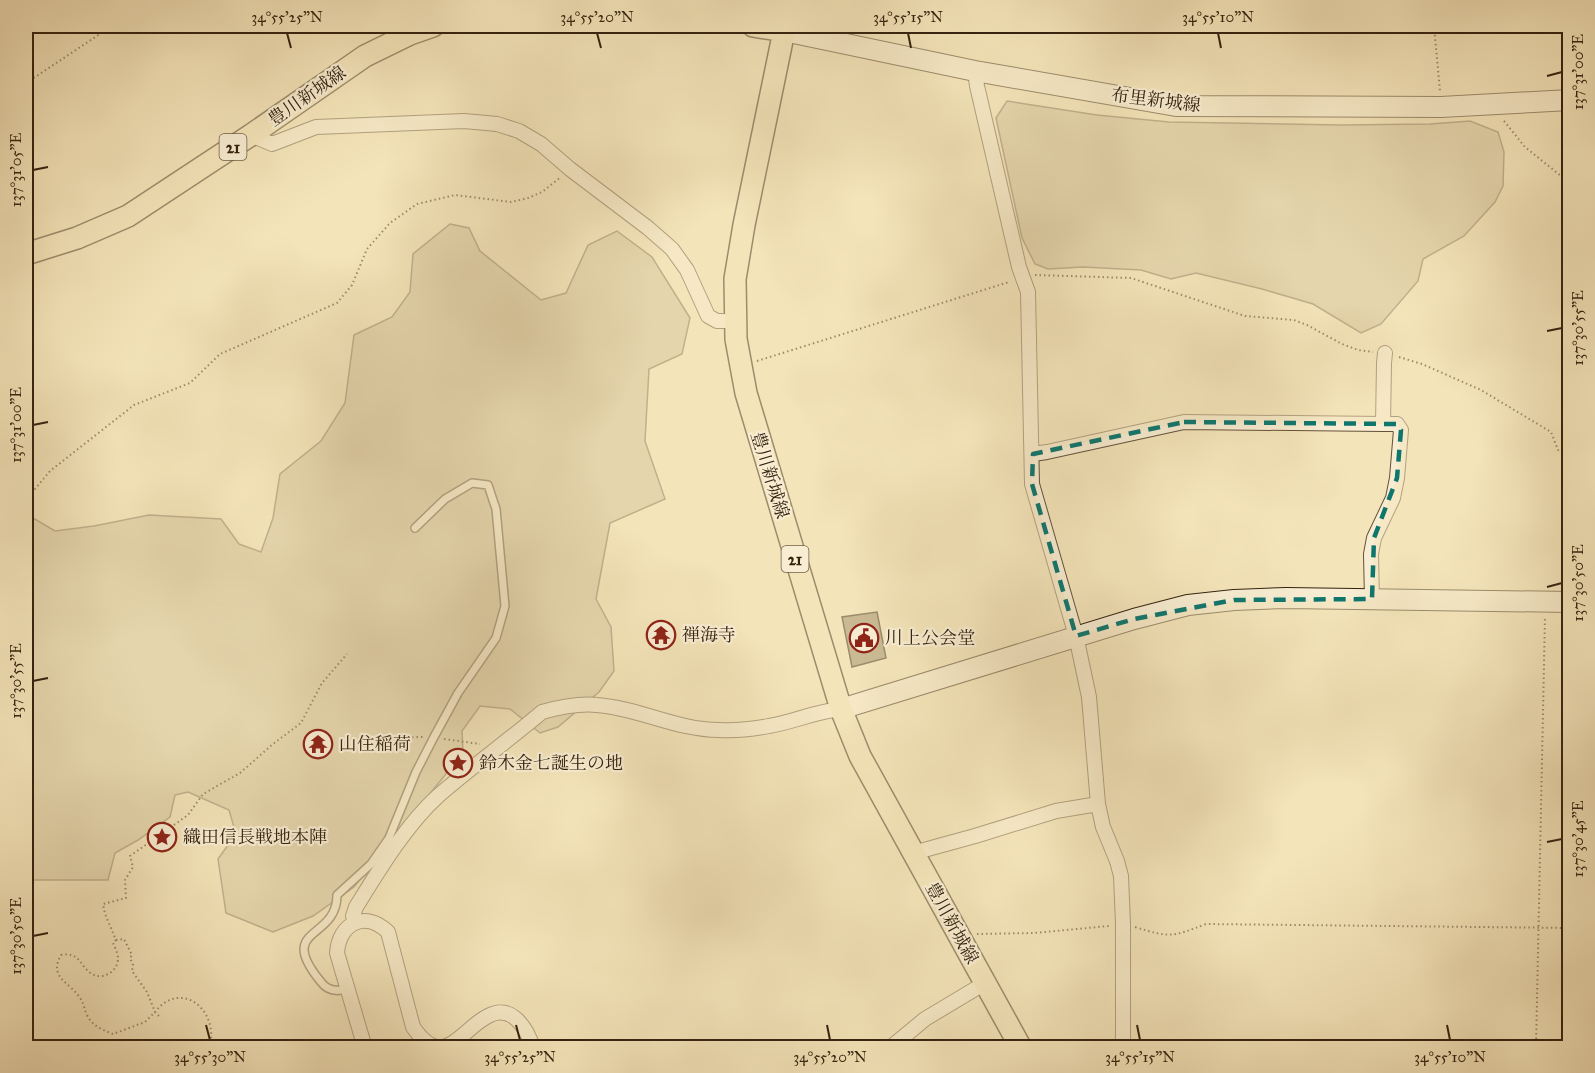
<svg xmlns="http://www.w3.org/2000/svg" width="1595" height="1073" viewBox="0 0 1595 1073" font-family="'IM FELL Great Primer','Noto Serif JP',serif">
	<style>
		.green { fill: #d3c39c; stroke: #847256; stroke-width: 1.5 }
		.building { fill: #988767; stroke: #34220f; stroke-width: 1.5 }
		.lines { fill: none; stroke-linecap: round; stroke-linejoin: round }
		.lane-casing { stroke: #64523a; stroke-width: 10 }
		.street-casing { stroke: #64523a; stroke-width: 16 }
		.secondary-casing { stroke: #34220f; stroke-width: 22 }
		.primary-casing { stroke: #34220f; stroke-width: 24 }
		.path { stroke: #34220f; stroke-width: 2; stroke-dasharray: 1.5 3; stroke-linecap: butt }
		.lane { stroke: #f8edd2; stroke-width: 7 }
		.street { stroke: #f8edd2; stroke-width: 14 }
		.secondary { stroke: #f8edd2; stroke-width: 20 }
		.primary { stroke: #f4e4b9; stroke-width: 21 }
		.marked { fill: none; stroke: #0f766e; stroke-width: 4.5; stroke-dasharray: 12 8; stroke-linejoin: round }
		.ticks { fill: none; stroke: #34220f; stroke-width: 2 }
		.labels { text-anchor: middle; stroke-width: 4.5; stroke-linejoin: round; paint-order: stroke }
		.shield { fill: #f8edd2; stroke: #6f5f4a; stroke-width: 1.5 }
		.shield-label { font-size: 16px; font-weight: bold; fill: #34220f }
		.street-label { font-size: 18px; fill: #34220f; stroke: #f8edd2 }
		.poi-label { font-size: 18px; fill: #34220f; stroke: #f8edd2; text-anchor: start }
		.neatline { fill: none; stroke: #34220f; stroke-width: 2 }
		.ticks-label { font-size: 15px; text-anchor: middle; fill: #34220f }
	</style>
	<rect width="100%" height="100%" fill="#f4e4b9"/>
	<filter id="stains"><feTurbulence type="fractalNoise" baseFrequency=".00333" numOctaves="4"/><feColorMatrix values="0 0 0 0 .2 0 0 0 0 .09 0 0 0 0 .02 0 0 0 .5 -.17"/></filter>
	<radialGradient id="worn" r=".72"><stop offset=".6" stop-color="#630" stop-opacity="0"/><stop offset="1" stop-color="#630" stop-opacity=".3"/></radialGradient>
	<path class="green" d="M1007,101L1097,115L1169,122L1341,125L1430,124L1470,121L1498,132L1504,152L1503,186L1495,202L1464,236L1423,259L1418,281L1381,324L1361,333L1313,304L1262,289L1196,273L1171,279L1141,270L1083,267L1048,269L1035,264L1022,238L996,118Z
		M450,224L469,228L480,251L541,300L566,293L588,245L617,231L652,257L690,318L682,354L649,369L645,441L665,499L610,523L596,599L611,627L614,671L599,692L558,727L540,733L510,709L480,706L462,731L463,753L354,887L313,916L273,932L226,913L218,859L236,834L229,810L188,792L175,795L170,817L138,840L115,853L108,880H26V518L28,515L55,531L94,526L149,515L221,519L239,544L261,552L273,518L280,474L321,441L345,403L354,335L392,317L410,292L413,254Z"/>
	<path class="building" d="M877,612L886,658L852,667L842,617Z"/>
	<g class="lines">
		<g class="lane-casing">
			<path id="lane" d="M346,989C336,992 327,990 321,982C275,926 337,941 337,895L371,864L389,838L416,772L434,737L458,693L496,638L505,606L496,509L488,485L472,483L445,499L415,528"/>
		</g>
		<g class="street-casing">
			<path id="street" d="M251,135L272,144L316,127L464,121L497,124L519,131L541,144L570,169L648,228L672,249L687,270L708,316L717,321H735
				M1033,454L1047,452L1184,422L1383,424
				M1372,599L1371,554L1374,538L1393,498L1397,478L1401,430L1397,424H1383L1384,363L1385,353
				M1098,804L1103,827L1117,861L1121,876L1123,924V1048
				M913,853L975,836L1056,811L1098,804L1089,697L1076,636L1032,484L1028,292L1019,267L977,86L975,71
				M356,922L353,916L356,907C379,870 406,825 438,796C471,767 508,741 542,712C560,707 578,703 597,705C638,708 677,730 719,730C735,731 753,729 769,726C794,722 816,711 841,709
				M365,1048L337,953C339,923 365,910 388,932L413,1027C444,1072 460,1030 488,1016C511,1003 527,1028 533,1048
				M890,1048L925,1019L985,983"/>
		</g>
		<g class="secondary-casing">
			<path id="secondary" d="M784,31L975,71L1176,106L1441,107L1570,100
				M841,709L1134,619L1188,605L1234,600L1286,598L1570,602"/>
		</g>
		<g class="primary-casing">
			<path id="primary" d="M753,26L784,31L744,225L735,279L736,339L746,393L841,709L860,756L1021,1048
				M26,254L77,238L128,216L251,135L365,56L410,34L433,26"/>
		</g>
		<path class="path" d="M1434,26L1440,91
			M26,83L112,26
			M1504,121L1525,147L1561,176L1570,190
			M1035,275L1131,278L1245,316L1294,320L1307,325L1342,344L1358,350L1373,352
			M1399,357L1422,364L1481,390L1551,432L1558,450L1570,455
			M757,361L1009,282
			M26,500L50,471L134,405L190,383L220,354L337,303L352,285L367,249L390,223L417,204L455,195L511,202L528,198L542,192L561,177
			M340,739L423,737
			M444,739L480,744
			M1135,927C1170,938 1172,937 1206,924L1570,928
			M977,934L1034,933L1109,926
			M116,940L124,939L132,955L130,958L133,965L132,971L147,992L155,1012C179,981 214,1006 211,1039
			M159,1016L155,1012L145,1022L113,1034C103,1030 92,1026 87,1015C84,1009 84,1003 80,998C70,982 48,978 61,955C80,951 80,967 92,974C104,981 119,970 118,957C117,952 115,947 113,943L116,940L105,914L103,904L126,898L125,880L133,867L130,856L188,815L203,794L240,773L273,744L301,723L322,683L347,654
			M1536,1048L1545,616"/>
		<use href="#lane" class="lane"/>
		<use href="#street" class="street"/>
		<use href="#secondary" class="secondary"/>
		<use href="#primary" class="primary"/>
	</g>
	<path d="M0 0H1595V1073H0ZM1184,422L1397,424L1401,430L1397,478L1374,538L1372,599L1234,600L1134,619L1076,636L1032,484L1033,454Z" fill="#f4e4b9" fill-opacity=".55" fill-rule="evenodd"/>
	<path class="marked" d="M1184,422L1397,424L1401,430L1397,478L1374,538L1372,599L1234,600L1134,619L1076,636L1032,484L1033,454Z"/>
	<path class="ticks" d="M287,33L291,48M597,33L601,48M908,33L911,48M1218,33L1221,48M1547,76L1562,72M33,170L48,167M1547,331L1562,328M33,425L48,422M1547,587L1562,583M33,681L48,678M1547,842L1562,839M33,936L48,933M206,1025L210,1040M516,1025L520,1040M827,1025L830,1040M1137,1025L1140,1040M1447,1025L1450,1040"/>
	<defs>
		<g id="temple-ring" transform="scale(1.5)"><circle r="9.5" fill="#f8edd2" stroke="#8f2418" stroke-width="1.5"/><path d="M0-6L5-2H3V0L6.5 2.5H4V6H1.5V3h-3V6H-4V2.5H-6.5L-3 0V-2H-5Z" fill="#8f2418"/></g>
		<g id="civic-ring" transform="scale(1.5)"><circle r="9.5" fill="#f8edd2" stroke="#8f2418" stroke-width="1.5"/><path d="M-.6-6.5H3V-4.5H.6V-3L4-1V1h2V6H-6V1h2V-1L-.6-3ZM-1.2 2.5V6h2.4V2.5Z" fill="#8f2418"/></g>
		<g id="sight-ring" transform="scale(1.5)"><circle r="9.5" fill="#f8edd2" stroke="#8f2418" stroke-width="1.5"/><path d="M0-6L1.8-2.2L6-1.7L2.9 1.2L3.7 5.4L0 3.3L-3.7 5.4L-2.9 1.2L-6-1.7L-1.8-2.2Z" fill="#8f2418"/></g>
	</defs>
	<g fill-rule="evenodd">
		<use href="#temple-ring" x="661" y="635"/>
		<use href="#civic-ring" x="864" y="638"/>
		<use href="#temple-ring" x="318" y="744"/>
		<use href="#sight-ring" x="458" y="763"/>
		<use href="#sight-ring" x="162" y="837"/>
	</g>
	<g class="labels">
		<g class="shield">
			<rect x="219.5" y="134" width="27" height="26" rx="4.5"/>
			<rect x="781.5" y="546" width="27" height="26" rx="4.5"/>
		</g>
		<g class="shield-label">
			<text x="233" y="153">21</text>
			<text x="795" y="565">21</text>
		</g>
		<g class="street-label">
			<text transform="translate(307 96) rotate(-35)" y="6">豊川新城線</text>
			<text transform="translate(1156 100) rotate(7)" y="6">布里新城線</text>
			<text transform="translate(770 475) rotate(73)" y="6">豊川新城線</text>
			<text transform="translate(952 923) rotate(61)" y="6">豊川新城線</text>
		</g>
		<g class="poi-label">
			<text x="682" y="641">禅海寺</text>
			<text x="885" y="644">川上公会堂</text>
			<text x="339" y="750">山住稲荷</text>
			<text x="479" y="769">鈴木金七誕生の地</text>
			<text x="183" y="843">織田信長戦地本陣</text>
		</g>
	</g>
	<rect width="1595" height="1073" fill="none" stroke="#f4e4b9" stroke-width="66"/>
	<rect x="33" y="33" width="1529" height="1007" class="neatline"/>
	<g class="ticks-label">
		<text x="287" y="22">34°55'25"N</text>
		<text x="597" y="22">34°55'20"N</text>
		<text x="908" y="22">34°55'15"N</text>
		<text x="1218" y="22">34°55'10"N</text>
		<text transform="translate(1578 72) rotate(-90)" y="5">137°31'00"E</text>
		<text transform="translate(16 170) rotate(-90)" y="5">137°31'05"E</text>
		<text transform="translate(1578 328) rotate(-90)" y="5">137°30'55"E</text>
		<text transform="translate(16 425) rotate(-90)" y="5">137°31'00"E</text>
		<text transform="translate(1578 583) rotate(-90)" y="5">137°30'50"E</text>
		<text transform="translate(16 681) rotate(-90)" y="5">137°30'55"E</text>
		<text transform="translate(1578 839) rotate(-90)" y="5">137°30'45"E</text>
		<text transform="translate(16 936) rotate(-90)" y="5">137°30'50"E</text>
		<text x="210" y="1062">34°55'30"N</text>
		<text x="520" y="1062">34°55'25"N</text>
		<text x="830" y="1062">34°55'20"N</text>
		<text x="1140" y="1062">34°55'15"N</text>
		<text x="1450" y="1062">34°55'10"N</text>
	</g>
	<rect width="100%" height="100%" filter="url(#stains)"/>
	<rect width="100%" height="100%" fill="url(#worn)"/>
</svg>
